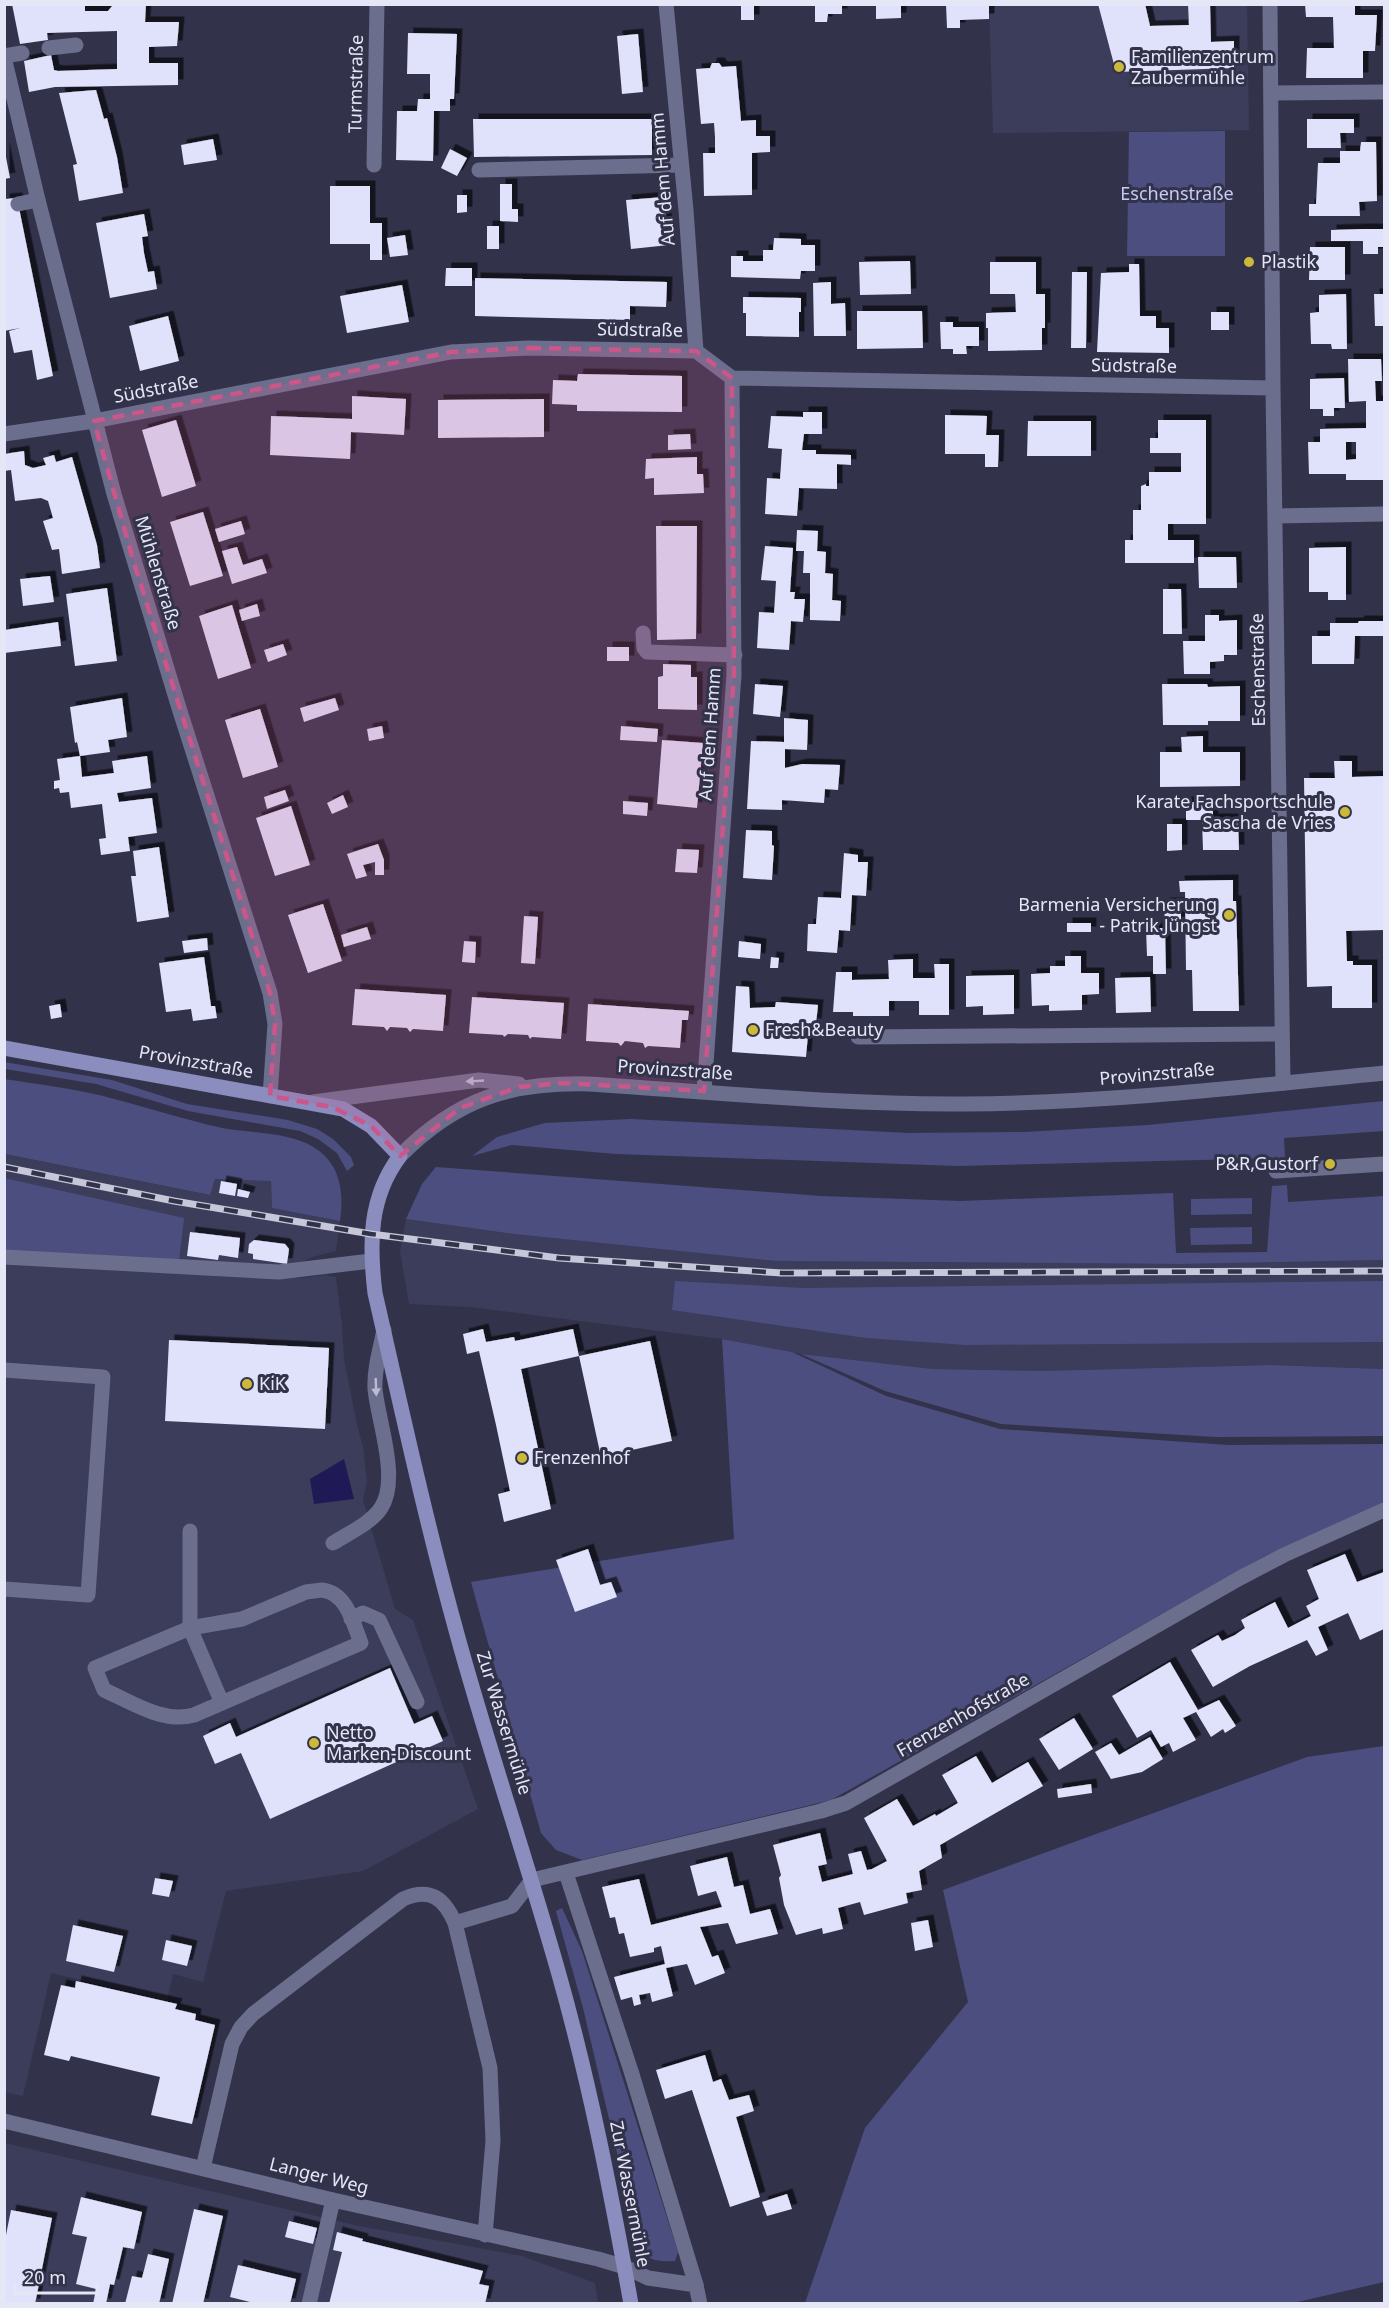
<svg xmlns="http://www.w3.org/2000/svg" width="1389" height="2308" viewBox="0 0 1389 2308" font-family="'Noto Sans',sans-serif">
	<style>
		.built { fill: #3b3d5b }
		.green { fill: #4c4e7f }
		.water { fill: #1f1956 }
		.building { fill: #dfe2fa; fill-rule: evenodd; filter: url(#shadow) }
		.lines { fill: none; stroke-linecap: round; stroke-linejoin: round }
		.service { stroke: #6c6e8d; stroke-width: 15 }
		.minor { stroke: #6c6e8d; stroke-width: 15 }
		.tertiary { stroke: #6c6e8d; stroke-width: 15 }
		.secondary { stroke: #8a8dbe; stroke-width: 15 }
		.rail-casing { stroke: #c6c7d9; stroke-width: 7 }
		.rail { stroke: #32334b; stroke-width: 4.5; stroke-dasharray: 14; stroke-linecap: butt }
		.oneway { fill: #bbbcd1 }
		.marked { fill: #cc568a; fill-opacity: 0.2; stroke: #cc568a; stroke-width: 4.5; stroke-dasharray: 12 8; stroke-linejoin: round }
		.poi-dot { fill: #ccb939; stroke: #32334b; stroke-width: 2 }
		.labels { text-anchor: middle; stroke-width: 6; stroke-linejoin: round; paint-order: stroke }
		.poi-label { font-size: 18px; fill: #e5e6f6; stroke: #32334b; text-anchor: start }
		.street-label { font-size: 18px; fill: #e5e6f6; stroke: #32334b }
		.park-label { font-size: 18px; fill: #c7cbf2; stroke: #32334b }
	</style>
	<defs>
		<filter id="shadow"><feDropShadow dx="5.5" dy="-5.5" stdDeviation="0" flood-color="#0009"/></filter>
	</defs>
	<rect width="100%" height="100%" fill="#32334b"/>
	<path class="built" d="M989,5H1247L1249,130L993,133Z
		M4,1154L209,1195L215,1179L271,1181L272,1208L340,1221L336,1251L312,1257L292,1267L5,1251Z
		M406,1219L514,1234L776,1261L1182,1264L1384,1260V1369L1271,1365L1042,1371L933,1369L801,1354L722,1339L470,1307L409,1304L400,1251Z
		M4,1263L303,1278L326,1275L336,1277L342,1326L344,1359L357,1425L363,1447L367,1482L363,1500L395,1609L413,1620L478,1809L363,1871L226,1891L203,1982L173,1974L167,2000L51,1973L23,2096L4,2092Z
		M5,2143L359,2226L522,2256L595,2283L598,2303L5,2304Z"/>
	<path class="green" d="M1225,131V256H1127L1129,132Z
		M4,1062L112,1080L187,1104L288,1120L317,1129L333,1139L351,1157L354,1165L347,1171L337,1153L318,1139L300,1131L188,1111L96,1084L5,1069Z
		M4,1079C37,1084 71,1088 103,1096C143,1106 182,1119 222,1128C249,1133 292,1132 315,1148C341,1165 344,1193 340,1221L272,1208L271,1181L215,1179L210,1195L5,1154Z
		M1384,1101V1131L1284,1138L1285,1158L958,1166L616,1154L512,1145L472,1156L497,1137L545,1123L631,1119L909,1133L1024,1132L1148,1125Z
		M436,1167L821,1196L960,1201L1173,1193L1176,1253L1267,1252L1272,1186L1287,1185L1288,1202L1384,1196V1260L1182,1264L776,1261L514,1234L406,1219L422,1184Z
		M4,1178L184,1218L179,1261L5,1251Z
		M1252,1198V1214L1191,1215V1199Z
		M1252,1227V1244L1191,1245L1190,1228Z
		M675,1281L803,1288L1384,1281V1342L965,1345L866,1338L672,1310Z
		M722,1339L792,1352L886,1396L1000,1429L1228,1445L1384,1444V1503L1265,1556L831,1800L582,1860L556,1850L541,1833L471,1582L734,1539Z
		M801,1354L933,1369L1042,1371L1271,1365L1384,1369V1436L1216,1437L1001,1424L885,1391Z
		M1384,1746V2282L1289,2304L805,2303L865,2128L968,2002L943,1890L1307,1757Z
		M562,1908L582,1951L678,2252L675,2261C656,2262 646,2261 638,2242L583,2008L556,1911Z"/>
	<path class="water" d="M344,1459L354,1499L314,1504L310,1479Z"/>
	<path class="building" d="M12,4H85V11H108L113,5L146,4L145,22H179L177,46L149,47V63H178V85L55,87L29,92L24,61L51,55L54,70L58,71L117,69V31L47,33L48,40L20,44Z
		M741,4H754V20H741Z
		M815,4H842V14H828L827,22H815Z
		M886,4H901V18L876,19V6H886Z
		M946,4H989V19L960,20V28H947Z
		M1098,4H1145L1150,26L1189,25L1188,4H1210L1211,42L1234,41V68L1116,72Z
		M1305,4H1355V15H1377L1375,51H1363V78H1306L1307,48H1334L1333,17H1306Z
		M408,33L457,34L454,99H450V111H434L433,161L396,160L397,111H417L418,99H430V74H407Z
		M638,34L643,92L622,94L617,36Z
		M712,63H719L722,67L736,66L741,121L756,120V136H770V152L752,153V195L704,196L703,153H715V137L714,123L701,124L696,69L710,68Z
		M96,90L104,119L107,118L117,157L123,193L79,201L73,165L77,164L59,93Z
		M473,119H652V155L474,157Z
		M1307,119H1354V133H1340L1341,148H1307Z
		M213,139L217,160L184,165L181,145Z
		M1361,142H1376L1377,201L1359,202L1360,216H1309V204H1316L1318,163H1340V151H1360Z
		M4,147L10,178L4,179Z
		M450,149L467,158L457,176L441,168Z
		M500,184H512V209H518V222L500,221Z
		M330,186H370V223H382V260H370V244H330Z
		M457,195H467V212L457,213Z
		M664,197L669,245L631,249L626,200Z
		M17,198L53,376L37,380L32,350L14,353L9,331L20,328L4,331V199Z
		M144,214L148,236L142,237L144,253L148,272L154,271L157,289L110,298L96,223Z
		M487,226H499V249H487Z
		M1363,229H1384V247H1378V254H1363V241H1331V230Z
		M405,235L408,255L390,257L387,238Z
		M774,238L801,239V245H815V271H801L800,279L731,277V256H743V261H763V250H773Z
		M1310,247H1345V280H1309Z
		M910,261L911,294L860,295L859,262Z
		M990,262H1036V294H1045V328H1042V350L988,351V328H986V313L1016,312L1015,294H990Z
		M1129,264H1139L1140,316H1156V328H1169V353L1097,352L1101,273L1129,272Z
		M446,268H472V286H445Z
		M1072,272H1087L1086,348H1071Z
		M475,278L667,282L666,307L630,306V320L475,316Z
		M831,282V304L845,303L846,336H814L813,283Z
		M402,285L409,322L347,333L340,296Z
		M1346,294L1347,349H1332L1331,344H1311L1310,313L1319,312V295Z
		M1374,294H1384V326H1375Z
		M743,297L801,298V312H799V337L746,336V313H743Z
		M857,311H922L923,348L857,349Z
		M1211,312H1229V330H1211Z
		M168,316L179,361L140,371L129,326Z
		M940,322H953V327H979V346H966L967,354H953V349H941Z
		M1348,359H1381L1382,381H1375L1376,401H1384V480H1346V474H1309L1308,442H1320V429L1366,428V401L1349,402ZM1346,442H1356V459L1346,460Z
		M578,374L682,376V412L577,411V405L552,404L553,380L577,381Z
		M1344,378L1345,408H1334V416H1323V409H1310V379Z
		M352,396L406,399L404,435L351,432L350,459L270,455L271,416L352,419Z
		M544,399V437L438,438V400Z
		M803,412H822V434H804L802,450H816V454L851,455V465L837,464V489L799,488L797,516L765,514L767,478L780,479L782,449L768,448L771,416L803,417Z
		M945,415L987,416L986,435H999L998,467H985V454H945Z
		M176,420L196,486L162,497L142,430Z
		M1158,420H1206V524H1168V540H1194V563H1125V540H1133V510H1141V486L1146,484V486H1149V472H1181V453H1150V438H1158Z
		M1028,421H1091V456H1027Z
		M690,434L691,449L668,450V435Z
		M24,451L25,465L33,468L46,465L43,458L54,455L56,462L72,457L97,545L100,568L62,574L59,549L52,550L43,521L53,518L48,501L41,498L15,501L11,470L4,471V454Z
		M697,457V474H703L704,493L654,495V478L645,479L646,459Z
		M203,512L223,576L190,586L170,522Z
		M241,521L245,534L219,542L215,529Z
		M656,526H697L696,639L657,640Z
		M797,530L818,531L817,551L826,552L825,573L833,574L832,600L841,601L840,621L810,620V573H803L804,551H796Z
		M765,546L793,548L790,592H795L794,599H805L803,622L791,621L789,650L757,648L759,612L774,613L775,598L776,581L761,580Z
		M237,547L243,565L262,559L267,573L232,584L222,551Z
		M1346,547V600H1328V592H1309V548Z
		M1198,557H1236L1237,588H1199Z
		M50,576L54,602L23,606L20,579Z
		M107,588L117,661L75,666L66,594Z
		M1163,589H1181L1182,634H1163Z
		M257,604L260,616L242,621L239,610Z
		M232,605L251,668L218,679L199,616Z
		M1205,615H1219V621L1237,620V655H1224V661L1210,662V674H1184L1183,641H1205Z
		M1359,621H1384V636H1355L1354,664H1312V636H1330V623H1358Z
		M58,622L61,646L4,653V630Z
		M283,644L287,655L268,662L264,650Z
		M607,647H629V661H607Z
		M663,664L691,665V677H697V710L658,709V677L663,676Z
		M755,684L783,686L780,717L753,714Z
		M1162,684H1207L1208,687L1240,686V721H1208V725H1163Z
		M122,698L127,737L108,740L110,752L80,756L77,742L75,743L70,707Z
		M335,698L339,710L304,722L300,708Z
		M260,709L278,767L243,778L225,720Z
		M784,718L808,720L807,750L785,749V768L802,764L840,765L838,790L825,789L824,803L782,800V810L747,809L751,741L784,742Z
		M382,726L384,738L369,741L367,729Z
		M621,726L658,729L657,742L620,740Z
		M1203,736V752H1240V786L1160,787V752H1182L1181,737Z
		M662,740L703,743L697,808L657,804Z
		M80,756L82,777L114,773L112,761L147,756L151,788L117,793L119,802L152,798L157,833L128,837L130,851L101,855L99,839L106,838L102,804L71,808L69,792L60,793L59,788L54,789V781L60,780L57,759Z
		M1334,761H1352V777L1384,776V930L1346,931L1347,961H1353V965H1372V1008H1332V986L1307,987L1304,778H1335Z
		M285,790L289,801L267,809L264,797Z
		M343,795L348,807L332,814L327,803Z
		M623,801L648,803L647,816L623,814Z
		M1186,802H1213V819H1238L1239,850H1203L1202,820H1186Z
		M291,806L310,865L275,876L256,818Z
		M1167,824H1182V850L1167,851Z
		M746,830L772,831V845L774,846L772,880L743,878Z
		M378,844L384,860V875H375V862L363,865L367,876L356,879L347,854Z
		M159,847L169,917L137,922L131,876H136L133,851Z
		M677,849L699,850L697,873L675,872Z
		M844,853L858,855V862H868L866,896L852,895L850,931L839,930L837,953L807,951L808,924H816L818,897L841,898Z
		M1233,880V901H1236L1239,1011H1193L1192,970H1186L1185,892H1180L1179,881Z
		M1164,903H1181V922L1165,923Z
		M323,904L342,961L308,973L288,915Z
		M524,916L538,917L535,964L521,963Z
		M1067,923H1091V932H1067Z
		M367,927L371,939L344,947L341,935Z
		M1146,928H1165L1166,974H1153V956H1147Z
		M207,938L208,950L184,953L182,941Z
		M464,941L476,942L475,963L462,962Z
		M739,941L761,944L760,959L738,957Z
		M1065,956H1081V973H1099V994L1082,995V1010L1049,1011V1005L1032,1006L1031,974L1050,973V966H1065Z
		M204,957L211,1006H215L217,1018L193,1021L191,1009L166,1012L159,963Z
		M771,957L779,958L778,968H770Z
		M913,959V978H935L934,964H949V1015H919V1001H889V1016H853V1012H833L836,972H852V980L889,979L888,960Z
		M1014,975V1014L983,1015V1006L966,1007V976Z
		M1150,977L1151,1012L1116,1013L1115,978Z
		M736,986L749,987L750,1008L775,1007L776,1002L818,1005L816,1024L809,1023L806,1057L732,1052Z
		M355,989L446,995L443,1031L413,1029L410,1032L407,1028L390,1027L387,1031L384,1027L352,1025Z
		M472,997L564,1003L561,1039L532,1037L530,1039L528,1035L508,1034L504,1037L503,1035L469,1033Z
		M60,1004L62,1017L51,1019L49,1006Z
		M588,1004L689,1011L688,1020H682L680,1048L648,1046L645,1048L643,1043L625,1041L621,1046L618,1043L586,1041Z
		M221,1181L237,1184L235,1196L219,1193Z
		M238,1189L250,1192L248,1198L237,1196Z
		M190,1232L240,1238L238,1258L219,1255L218,1260L187,1256Z
		M254,1240L285,1244L289,1249L287,1264L253,1259V1254L248,1253L249,1244Z
		M483,1329L486,1342L514,1337L515,1341L573,1329L579,1356L650,1341L672,1441L601,1457L579,1356L521,1369L551,1509L504,1522L498,1494L510,1491L496,1425L479,1351L467,1354L463,1334Z
		M169,1340L329,1348L325,1429L165,1421Z
		M588,1549L600,1585L611,1582L617,1597L575,1612L556,1560Z
		M1345,1554L1357,1582L1384,1572V1629L1360,1640L1348,1613L1318,1627L1328,1650L1316,1656L1307,1640L1250,1666L1213,1687L1191,1650L1218,1635L1222,1641L1235,1635L1245,1628L1241,1620L1275,1602L1288,1628L1311,1616L1306,1606L1319,1599L1307,1570Z
		M1170,1662L1198,1710L1219,1700L1236,1726L1225,1733L1223,1729L1211,1737L1196,1712L1183,1718L1196,1740L1173,1752L1169,1743L1161,1747L1151,1730L1137,1738L1112,1696Z
		M390,1668L414,1724L432,1716L443,1741L270,1819L241,1753L215,1764L203,1736L230,1723L236,1737Z
		M1074,1718L1093,1749L1059,1770L1039,1739Z
		M1150,1737L1163,1759L1142,1772L1111,1779L1095,1752L1111,1743L1119,1755Z
		M976,1756L992,1783L1028,1762L1043,1786L940,1845L942,1858L919,1871L922,1890L906,1893L908,1903L864,1915L860,1902L838,1908L843,1929L823,1934L822,1928L796,1935L784,1905L779,1878L781,1875L773,1845L820,1833L827,1864L818,1866L822,1882L853,1874L848,1854L861,1851L867,1870L872,1869L887,1861L864,1818L897,1799L913,1826L935,1814L936,1816L958,1803L942,1775Z
		M1091,1784L1092,1793L1058,1798L1057,1789Z
		M727,1857L734,1887L743,1885L750,1914L770,1909L778,1934L736,1944L728,1923L700,1927L712,1957L718,1955L725,1973L695,1985L687,1964L666,1968L673,1996L652,2002L650,1993L639,1995L641,2004L634,2006L632,1997L621,2000L614,1977L665,1964L661,1946L654,1948V1952L630,1957L624,1933L619,1934L615,1917L610,1918L602,1887L639,1879L651,1925L722,1907L716,1891L698,1896L690,1866Z
		M155,1878L173,1881L169,1897L152,1894Z
		M928,1920L933,1947L915,1951L911,1923Z
		M73,1925L123,1936L114,1972L66,1961Z
		M166,1940L192,1946L187,1966L162,1960Z
		M76,1981L177,2004L175,2009L196,2014L195,2020L215,2025L192,2124L151,2115L160,2077L71,2056L69,2061L44,2055L61,1985L75,1988Z
		M705,2055L713,2082L721,2079L729,2100L749,2095L754,2111L736,2117L760,2197L730,2207L692,2090L665,2099L656,2070Z
		M787,2194L792,2209L767,2216L762,2202Z
		M81,2197L142,2212L134,2249L123,2247L114,2285L110,2284L106,2304H93L96,2289L76,2284L87,2237L72,2234Z
		M194,2209L223,2216L203,2304H172Z
		M11,2210L52,2218L35,2304H4V2245Z
		M289,2221L317,2228L313,2244L285,2237Z
		M337,2232L363,2239L362,2241L483,2271L479,2284L489,2286L485,2304H329L342,2252L333,2250Z
		M148,2254L169,2259L159,2304H125L132,2276L142,2278Z
		M238,2265L296,2279L290,2304H258L230,2297Z"/>
	<g class="lines">
		<path class="service" d="M49,48L76,45
			M4,56L22,53
			M1271,93L1384,92
			M479,170L681,165
			M18,204L38,200
			M643,633L644,648L647,652L735,655
			M1276,1171L1384,1164
			M4,1257L279,1272L371,1261
			M4,1370L103,1377L88,1595L4,1589
			M190,1531V1628L222,1703
			M333,1543C349,1533 371,1523 381,1508C400,1479 378,1421 375,1389C374,1370 380,1349 384,1330
			M322,1590C347,1593 353,1623 361,1643L194,1715C163,1724 132,1702 104,1690L95,1668L190,1628L242,1619L306,1592Z
			M351,1619L363,1613L379,1620L417,1702
			M203,2168L232,2044L241,2027L253,2014L403,1899C430,1887 444,1898 455,1923
			M485,2235L493,2141L490,2068L455,1923L512,1906L532,1880
			M625,2267L648,2278L696,2285L700,2304
			M309,2304L333,2200"/>
		<path class="minor" d="M666,4L686,210L696,351
			M1270,4L1273,388L1283,1083
			M4,57L38,200L114,494L179,708L270,993L275,1024L270,1096
			M374,165L377,4
			M4,434L94,421L451,352L529,348L696,351L732,378L1273,388
			M1275,516L1384,514
			M858,1037L1282,1034
			M704,1091L734,675L732,378
			M566,1873L631,2071L696,2285
			M532,1880L821,1811L846,1803L1240,1578L1284,1555L1384,1510
			M4,2121L333,2200L598,2259L625,2267"/>
		<path class="tertiary" d="M313,1102L479,1080L519,1084
			M400,1156C456,1099 510,1082 589,1084C714,1092 839,1105 965,1104C1105,1103 1245,1087 1384,1073"/>
		<path class="secondary" d="M4,1048L343,1109L371,1126L400,1156C369,1197 369,1243 375,1293C401,1407 426,1522 457,1634C488,1747 526,1858 558,1971C589,2080 611,2192 631,2304"/>
		<g class="rail-casing">
			<path id="rail" d="M4,1167L174,1201L371,1234L559,1258L782,1273L1384,1271"/>
		</g>
		<use href="#rail" class="rail"/>
	</g>
	<defs><path id="oneway-solid" d="M-6-.8H1V-3.2L6.5 0L1 3.2V.8H-6Z" transform="scale(1.5)"/></defs>
	<g class="oneway">
		<use href="#oneway-solid" transform="translate(475 1081) rotate(177)"/>
		<use href="#oneway-solid" transform="translate(376 1387) rotate(88)"/>
	</g>
	<path class="marked" d="M529,348L696,351L732,378L734,675L704,1091L562,1083L519,1087L460,1108L400,1156L371,1126L332,1107L270,1096L275,1024L270,993L134,563L94,421L451,352Z"/>
	<g class="poi-dot">
		<circle cx="1119" cy="67" r="6"/>
		<circle cx="1249" cy="262" r="6"/>
		<circle cx="1345" cy="812" r="6"/>
		<circle cx="1229" cy="915" r="6"/>
		<circle cx="753" cy="1030" r="6"/>
		<circle cx="1330" cy="1164" r="6"/>
		<circle cx="247" cy="1384" r="6"/>
		<circle cx="522" cy="1458" r="6"/>
		<circle cx="314" cy="1743" r="6"/>
	</g>
	<g class="labels">
		<g class="poi-label">
			<text x="1131" y="63">Familienzentrum<tspan x="1131" dy="21">Zaubermühle</tspan></text>
			<text x="1261" y="268">Plastik</text>
			<text x="1333" y="808" text-anchor="end">Karate Fachsportschule<tspan x="1333" dy="21">Sascha de Vries</tspan></text>
			<text x="1217" y="911" text-anchor="end">Barmenia Versicherung<tspan x="1217" dy="21">- Patrik Jüngst</tspan></text>
			<text x="765" y="1036">Fresh&amp;Beauty</text>
			<text x="1318" y="1170" text-anchor="end">P&amp;R,Gustorf</text>
			<text x="259" y="1390">KiK</text>
			<text x="534" y="1464">Frenzenhof</text>
			<text x="326" y="1739">Netto<tspan x="326" dy="21">Marken-Discount</tspan></text>
		</g>
		<g class="street-label">
			<text transform="translate(356 84) rotate(-89)" y="6">Turmstraße</text>
			<text transform="translate(663 179) rotate(-95)" y="6">Auf dem Hamm</text>
			<text transform="translate(640 330) rotate(1)" y="6">Südstraße</text>
			<text transform="translate(1134 366) rotate(1)" y="6">Südstraße</text>
			<text transform="translate(156 389) rotate(-11)" y="6">Südstraße</text>
			<text transform="translate(158 573) rotate(73)" y="6">Mühlenstraße</text>
			<text transform="translate(1258 670) rotate(-91)" y="6">Eschenstraße</text>
			<text transform="translate(710 734) rotate(-86)" y="6">Auf dem Hamm</text>
			<text transform="translate(196 1062) rotate(10)" y="6">Provinzstraße</text>
			<text transform="translate(675 1070) rotate(4)" y="6">Provinzstraße</text>
			<text transform="translate(1157 1074) rotate(-5)" y="6">Provinzstraße</text>
			<text transform="translate(963 1715) rotate(-30)" y="6">Frenzenhofstraße</text>
			<text transform="translate(504 1723) rotate(73)" y="6">Zur Wassermühle</text>
			<text transform="translate(319 2176) rotate(14)" y="6">Langer Weg</text>
			<text transform="translate(630 2194) rotate(79)" y="6">Zur Wassermühle</text>
		</g>
		<g class="park-label">
			<text x="1177" y="200">Eschenstraße</text>
		</g>
	</g>
	<rect width="1389" height="2308" fill="none" stroke="#e5e6f6" stroke-width="12"/>
	<path d="M15 2284v9h82v-9" fill="none" stroke="#e5e6f6" stroke-width="3"/>
	<text x="24" y="2284" font-size="18" fill="#e5e6f6" stroke="#32334b" stroke-width="4.5" paint-order="stroke">20 m</text>
</svg>
